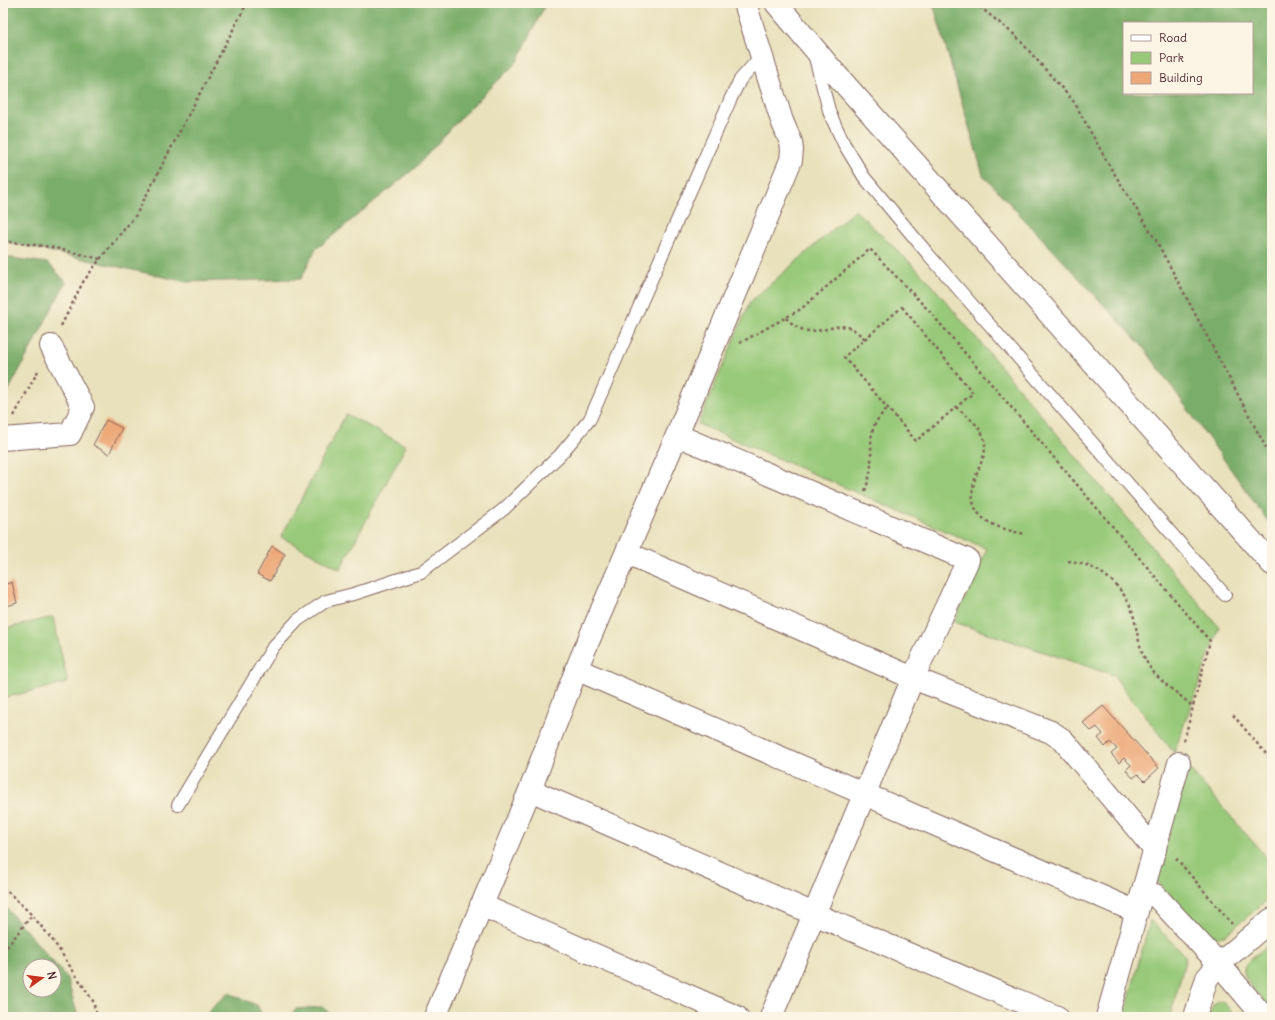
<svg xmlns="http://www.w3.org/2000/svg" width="1275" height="1020" viewBox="0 0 1275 1020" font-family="Delius,sans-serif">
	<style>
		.green { fill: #98c979; stroke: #717452 }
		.forest { fill: #7aad69; stroke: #62664a; fill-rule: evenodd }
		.building { fill: #eda877 }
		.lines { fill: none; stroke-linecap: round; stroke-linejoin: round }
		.service-casing { stroke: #82635e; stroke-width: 14 }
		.minor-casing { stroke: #82635e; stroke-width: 24 }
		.tertiary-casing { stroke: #82635e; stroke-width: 24 }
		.path { stroke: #82635e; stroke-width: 2.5; stroke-dasharray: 3 3; stroke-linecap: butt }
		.service { stroke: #fff; stroke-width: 12 }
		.minor { stroke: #fff; stroke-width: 22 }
		.tertiary { stroke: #fff; stroke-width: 22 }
	</style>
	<rect width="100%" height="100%" fill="#fcf5e5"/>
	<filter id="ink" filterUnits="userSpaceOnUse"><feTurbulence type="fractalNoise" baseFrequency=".025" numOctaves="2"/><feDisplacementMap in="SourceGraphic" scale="8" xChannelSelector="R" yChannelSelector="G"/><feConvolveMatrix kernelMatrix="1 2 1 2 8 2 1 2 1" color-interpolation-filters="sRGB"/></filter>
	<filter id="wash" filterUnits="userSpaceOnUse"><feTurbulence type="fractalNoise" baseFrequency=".012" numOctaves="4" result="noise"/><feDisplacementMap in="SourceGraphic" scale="16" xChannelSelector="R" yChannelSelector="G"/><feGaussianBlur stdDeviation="0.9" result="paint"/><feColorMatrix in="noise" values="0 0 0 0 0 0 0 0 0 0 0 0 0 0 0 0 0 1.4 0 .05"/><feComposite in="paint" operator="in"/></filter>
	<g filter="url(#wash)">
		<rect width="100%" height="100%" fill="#e9e1bc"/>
		<path class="green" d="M855,210L927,279L1219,627L1174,753L1113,675L954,622L987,549L698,424L750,302Z
			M346,414L406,446L340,569L281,537Z
			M53,617L68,683L3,698V629Z
			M1188,767L1272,864V896L1224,936L1208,939L1156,880Z
			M1150,920L1186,957L1170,1017H1124Z
			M1272,942V1009C1264,1000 1236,976 1246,964C1252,956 1264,949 1272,942Z
			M1221,1001L1225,1004L1237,1017H1209L1213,1005Z"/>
		<path class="forest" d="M3,3H546L517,62L463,115L415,168L315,250L301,279L186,282L3,241Z
			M931,3H1272V527L1144,348L983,175L935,10ZM1124,23H1252V93H1124Z
			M3,257L48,263L66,282L3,401Z
			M3,904L67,978L78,1017H3ZM30,966H54V990H30Z
			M229,993L258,1006L262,1017H209V1010Z
			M322,1007L334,1017H290L295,1009Z"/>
		<g id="blocks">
			<path class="building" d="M106,420L122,428L109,454L93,445Z
				M272,546L285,554L270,581L257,574Z
				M12,582L17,603L3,607V585Z
				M1103,706L1159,768L1145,781L1138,774L1133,778L1126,770L1131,765L1124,758L1119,763L1111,754L1117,749L1110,742L1105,747L1098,738L1103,734L1097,727L1091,731L1083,723Z"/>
		</g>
	</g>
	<g filter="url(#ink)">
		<use href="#blocks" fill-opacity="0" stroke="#82635e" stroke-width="1"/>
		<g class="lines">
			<g class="service-casing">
				<path id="service" d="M814,54L830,114L844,144L864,177L928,254L1225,595
					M178,805L273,647L298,620L326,601L357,593L421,572L504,509L560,455L590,419L731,98L740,80L762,55"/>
			</g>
			<g class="minor-casing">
				<path id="minor" d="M776,3L833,71L1272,564
					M677,435L968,560L913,678L771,1017
					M3,439L70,434L83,407L51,346
					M627,553L913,678L1051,732L1063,740L1155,850
					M576,669L1137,912
					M530,790L814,914L1057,1017
					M1155,895L1219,964L1264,1017
					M481,905L737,1017
					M435,1017L530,790L581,658L677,435L791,160L792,150L791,142L782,121L745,3
					M1107,1017L1179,763"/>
			</g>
			<g class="tertiary-casing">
				<path id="tertiary" d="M1195,1017L1207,978L1219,964L1272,919"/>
			</g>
			<path class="path" d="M975,3L1016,36L1074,102L1109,165L1157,242L1272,459
				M3,241L51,247L100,259
				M902,307L973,393L916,441L844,357Z
				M786,318C792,324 801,331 810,331C837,331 841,316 865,339
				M61,326L83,282L100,259L136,215L247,3
				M740,343L801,309L870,249L931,313L1210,641L1184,741
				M956,407C968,417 984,428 985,444C986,455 980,464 977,473C961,516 990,527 1025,534
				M14,416L38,371
				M865,491C868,482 871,472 871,463C872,438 867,427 888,408
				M1068,561C1096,563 1125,586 1133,614C1138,632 1138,649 1149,666C1160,683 1179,693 1193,707
				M1233,715L1272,761
				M1176,858L1232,924
				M3,887L32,915L54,942L93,1001L97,1017
				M3,952L32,915"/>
			<use href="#service" class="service"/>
			<use href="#minor" class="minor"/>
			<use href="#tertiary" class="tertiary"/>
		</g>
	</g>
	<rect width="1275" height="1020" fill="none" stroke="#fcf5e5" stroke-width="16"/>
	<rect x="1123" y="22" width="130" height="72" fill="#fcf5e5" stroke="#b59f9b"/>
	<rect x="1131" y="35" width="20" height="6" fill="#ffffff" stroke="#b59f9b"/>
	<text x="1159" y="42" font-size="12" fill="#4a1f2b">Road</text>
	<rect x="1131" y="52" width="20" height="12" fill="#98c979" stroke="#b59f9b"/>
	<text x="1159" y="62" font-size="12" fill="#4a1f2b">Park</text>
	<rect x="1131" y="72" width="20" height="12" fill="#eda877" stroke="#b59f9b"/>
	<text x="1159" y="82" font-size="12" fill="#4a1f2b">Building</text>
	<g transform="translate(42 978) rotate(76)"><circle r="19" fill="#fcf5e5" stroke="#b59f9b"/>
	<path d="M0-3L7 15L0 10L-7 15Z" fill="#c8321e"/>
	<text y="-6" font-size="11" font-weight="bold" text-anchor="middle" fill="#4a1f2b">N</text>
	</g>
</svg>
